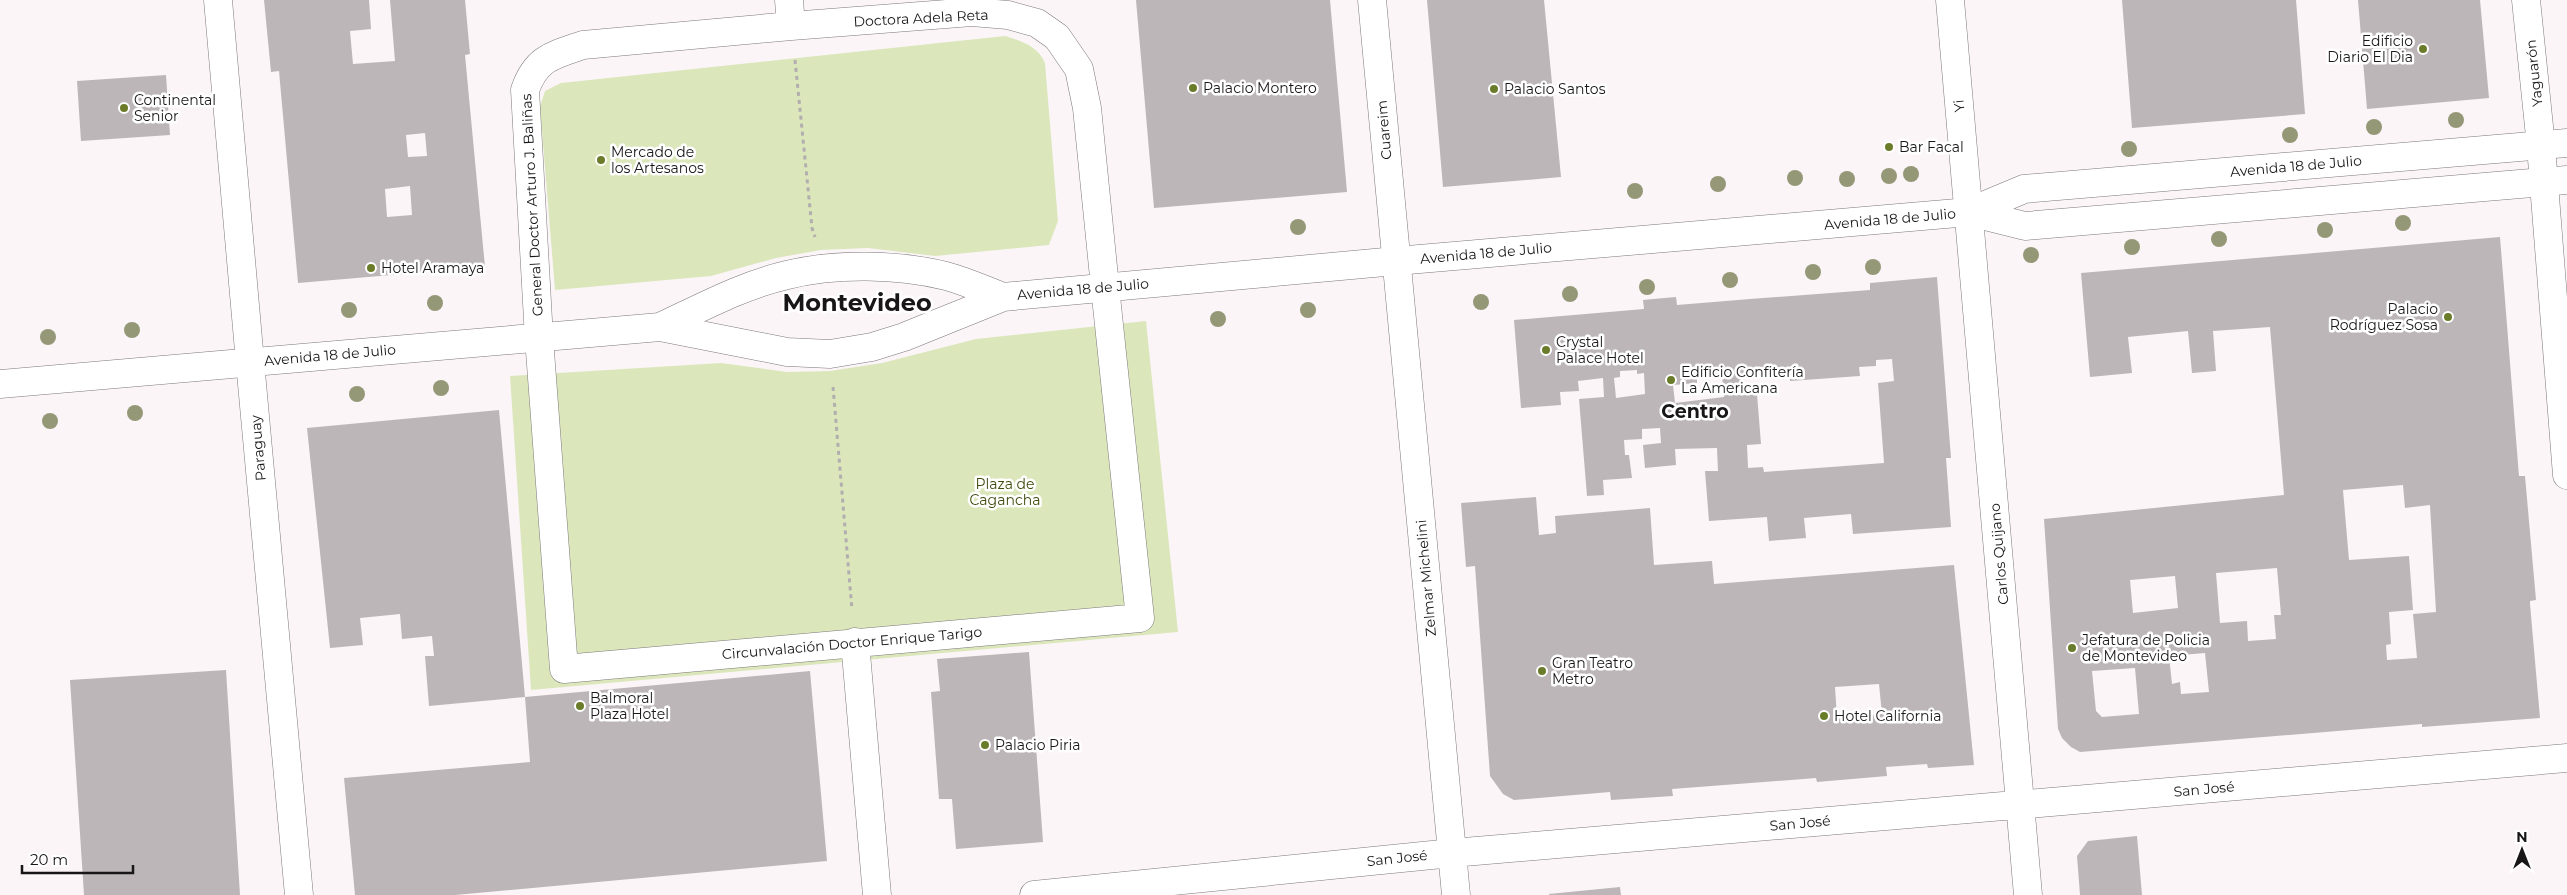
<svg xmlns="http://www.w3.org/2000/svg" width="2567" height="895" viewBox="0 0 2567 895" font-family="Montserrat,sans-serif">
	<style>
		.green { fill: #dbe7bb }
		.building { fill: #bcb6b8; fill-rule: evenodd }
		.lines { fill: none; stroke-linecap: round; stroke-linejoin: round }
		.pedestrian-casing { stroke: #7d787a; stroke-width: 29 }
		.minor-casing { stroke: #7d787a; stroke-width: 29 }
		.tertiary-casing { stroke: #7d787a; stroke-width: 29 }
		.secondary-casing { stroke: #7d787a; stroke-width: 29 }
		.path { stroke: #b2adaf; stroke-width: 3; stroke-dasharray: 4 4; stroke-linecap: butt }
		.pedestrian { stroke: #fff; stroke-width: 28 }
		.minor { stroke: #fff; stroke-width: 28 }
		.tertiary { stroke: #fff; stroke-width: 28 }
		.secondary { stroke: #fff; stroke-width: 28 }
		.tree { fill: #949877 }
		.poi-dot { fill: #6a7b29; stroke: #fff; stroke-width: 2 }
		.labels { text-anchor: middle; stroke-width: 5; stroke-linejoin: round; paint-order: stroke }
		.street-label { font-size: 14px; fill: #181617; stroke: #fff }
		.poi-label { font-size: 14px; fill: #181617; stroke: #fff; text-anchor: start }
		.park-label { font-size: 14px; fill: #404c0e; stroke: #fff }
		.district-label { font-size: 19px; font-weight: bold; fill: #181617; stroke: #fff }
		.town-label { font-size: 24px; font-weight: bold; fill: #181617; stroke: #fff }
	</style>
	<rect width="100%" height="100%" fill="#fbf5f8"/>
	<path class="green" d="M1005,36C1021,41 1038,46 1045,63L1058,221L1049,245L935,256L868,248L821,250L776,258L711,276L555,290L540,106L545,91L561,83Z
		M1146,321L1178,632L531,690L510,376L721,363L787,372L830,371L882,363L976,339Z"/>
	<path class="building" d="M264,0H369L371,29L350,31L353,64L395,61L390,0H465L470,54L465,55L485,267L298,283L279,71L271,72ZM425,133L427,156L408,157L406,135ZM410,186L412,215L387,217L385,189Z
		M1136,0H1330L1347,192L1154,208Z
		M1427,0H1544L1561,177L1443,187Z
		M2122,0H2296L2305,114L2132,128Z
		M2358,0H2480L2489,98L2367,109Z
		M166,75L170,135L81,141L77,81Z
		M2500,237L2519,476H2525L2536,600L2530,601V604L2540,718L2422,727V724L2080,752L2071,747L2062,738L2058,729L2044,519L2284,495L2270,327L2213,331L2216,371L2192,373L2188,331L2128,337L2132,373L2090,377L2081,273ZM2403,485L2405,508L2430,505L2436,612L2413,614L2417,658L2387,660L2386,645L2391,644L2389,612L2413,610L2409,556L2349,560L2343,490ZM2277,568L2281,615H2274L2276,639L2248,641L2247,621L2220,623L2216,573ZM2175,576L2178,608L2133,613L2130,580ZM2205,653L2209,692L2181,694L2180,682L2172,684L2169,656ZM2135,668L2139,714L2102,717L2096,711L2092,671Z
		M1937,277L1951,458H1946L1951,527L1853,534L1851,514L1804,518L1806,538L1769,541L1767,517L1709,521L1705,471H1718L1717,448L1675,449L1676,465L1645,468L1643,445L1661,443L1660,428L1642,429V439L1624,440L1625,455H1629L1632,478L1603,480L1604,495L1587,496L1579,399L1604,397L1603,378L1578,381L1579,391L1560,392L1561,405L1521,408L1514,320L1644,309L1643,300L1653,299L1676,297L1677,305L1750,299L1870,290V283ZM1892,359L1894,381L1878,383L1884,463L1764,472L1763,467L1748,468L1747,445L1761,444L1757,394L1742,395L1740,374L1756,373V376L1789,373L1790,381L1860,376L1859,367L1876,366V360ZM1637,370V374L1644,373L1645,394L1616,398L1614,378L1620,377V371ZM1722,376L1724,397L1675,403L1673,385L1697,383V378Z
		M499,410L525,697L810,671L827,861L455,895H355L344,778L530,762L525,697L429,706L425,656H434L432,636L402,639L400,614L360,618L363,645L330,648L307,428Z
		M1536,497L1539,535L1556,533L1555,516L1650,508L1654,565L1712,561L1714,584L1954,565L1974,765L1928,768L1927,764L1886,767L1887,776L1817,782L1816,778L1672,789L1673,796L1611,800L1610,792L1514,800L1503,794L1490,776L1475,566L1466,567L1461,503ZM1879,684L1882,714L1837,718L1835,687Z
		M1029,652L1043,842L956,849L952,799H939L931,692L940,691L937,659Z
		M226,670L240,895H84L70,680Z
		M2137,836L2142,895H2080L2077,856L2088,841Z
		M1620,887L1621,895H1549V894Z"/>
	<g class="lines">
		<g class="pedestrian-casing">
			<path id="pedestrian" d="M539,338L564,669L1140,618L1105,287
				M855,642L877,895"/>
		</g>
		<g class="minor-casing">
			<path id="minor" d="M789,0L791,26
				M1372,0L1456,895
				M1950,0L2028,895
				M539,338L525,90C536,58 553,55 583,45L791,26L972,12L1008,15L1037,23L1057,37L1079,69L1087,108L1105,287
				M1034,895L1452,853L2567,758"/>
		</g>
		<g class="tertiary-casing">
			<path id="tertiary" d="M2526,0L2541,146L2567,475
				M250,362L299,895"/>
		</g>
		<g class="secondary-casing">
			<path id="secondary" d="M218,0L250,362
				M1969,212L2025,226L2567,180
				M660,327C701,308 743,285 787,275C835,263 898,264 946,276C965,281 985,290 1003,297
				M0,384L660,327L787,352L830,354L872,347L904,337L1003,297L1396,261L1969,212L2024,189L2567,143"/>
		</g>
		<path class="path" d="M795,60L812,228L815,237
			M833,387L852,610"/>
		<use href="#pedestrian" class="pedestrian"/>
		<use href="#minor" class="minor"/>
		<use href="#tertiary" class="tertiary"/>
		<use href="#secondary" class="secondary"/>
	</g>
	<g class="tree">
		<circle cx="2456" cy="120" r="8"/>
		<circle cx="2374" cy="127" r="8"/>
		<circle cx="2290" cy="135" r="8"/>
		<circle cx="2129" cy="149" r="8"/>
		<circle cx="1911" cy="174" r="8"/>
		<circle cx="1889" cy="176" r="8"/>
		<circle cx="1795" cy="178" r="8"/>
		<circle cx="1847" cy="179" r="8"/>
		<circle cx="1718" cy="184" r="8"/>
		<circle cx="1635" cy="191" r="8"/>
		<circle cx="2403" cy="223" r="8"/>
		<circle cx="1298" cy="227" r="8"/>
		<circle cx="2325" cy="230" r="8"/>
		<circle cx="2219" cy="239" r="8"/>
		<circle cx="2132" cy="247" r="8"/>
		<circle cx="2031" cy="255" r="8"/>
		<circle cx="1873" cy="267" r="8"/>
		<circle cx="1813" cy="272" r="8"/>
		<circle cx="1730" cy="280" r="8"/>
		<circle cx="1647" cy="287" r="8"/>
		<circle cx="1570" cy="294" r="8"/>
		<circle cx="1481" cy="302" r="8"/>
		<circle cx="435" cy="303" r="8"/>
		<circle cx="349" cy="310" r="8"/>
		<circle cx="1308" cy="310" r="8"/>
		<circle cx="1218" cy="319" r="8"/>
		<circle cx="132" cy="330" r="8"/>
		<circle cx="48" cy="337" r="8"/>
		<circle cx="441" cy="388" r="8"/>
		<circle cx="357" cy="394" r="8"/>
		<circle cx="135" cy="413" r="8"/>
		<circle cx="50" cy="421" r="8"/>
	</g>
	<g class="poi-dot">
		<circle cx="2423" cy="49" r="5"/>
		<circle cx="1193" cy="88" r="5"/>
		<circle cx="1494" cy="89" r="5"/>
		<circle cx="124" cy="108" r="5"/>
		<circle cx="1889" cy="147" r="5"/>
		<circle cx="601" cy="160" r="5"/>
		<circle cx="371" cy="268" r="5"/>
		<circle cx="2448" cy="317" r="5"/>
		<circle cx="1546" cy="350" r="5"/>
		<circle cx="1671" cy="380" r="5"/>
		<circle cx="2072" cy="648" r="5"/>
		<circle cx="1542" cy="671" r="5"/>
		<circle cx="580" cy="706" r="5"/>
		<circle cx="1824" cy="716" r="5"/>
		<circle cx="985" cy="745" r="5"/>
	</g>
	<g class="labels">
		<g class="street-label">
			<text transform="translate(921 18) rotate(-3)" y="5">Doctora Adela Reta</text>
			<text transform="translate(2534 73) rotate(-96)" y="5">Yaguarón</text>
			<text transform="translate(1959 106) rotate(-95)" y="5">Yi</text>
			<text transform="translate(1384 130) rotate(-95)" y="5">Cuareim</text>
			<text transform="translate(2296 166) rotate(-5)" y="5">Avenida 18 de Julio</text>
			<text transform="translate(532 205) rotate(-93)" y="5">General Doctor Arturo J. Baliñas</text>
			<text transform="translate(1890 219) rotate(-5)" y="5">Avenida 18 de Julio</text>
			<text transform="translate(1486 253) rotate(-5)" y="5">Avenida 18 de Julio</text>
			<text transform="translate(1083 289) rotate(-5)" y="5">Avenida 18 de Julio</text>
			<text transform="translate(330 355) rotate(-5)" y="5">Avenida 18 de Julio</text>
			<text transform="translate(258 448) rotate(-95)" y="5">Paraguay</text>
			<text transform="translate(1999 554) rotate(-95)" y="5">Carlos Quijano</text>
			<text transform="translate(1426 578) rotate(-95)" y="5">Zelmar Michelini</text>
			<text transform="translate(852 643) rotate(-5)" y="5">Circunvalación Doctor Enrique Tarigo</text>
			<text transform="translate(2204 789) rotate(-5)" y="5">San José</text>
			<text transform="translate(1800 823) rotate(-5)" y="5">San José</text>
			<text transform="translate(1397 858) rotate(-6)" y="5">San José</text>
		</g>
		<g class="poi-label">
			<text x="2413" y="46" text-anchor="end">Edificio<tspan x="2413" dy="16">Diario El Dia</tspan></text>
			<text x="1203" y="93">Palacio Montero</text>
			<text x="1504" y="94">Palacio Santos</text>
			<text x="134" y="105">Continental<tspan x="134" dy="16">Senior</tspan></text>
			<text x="1899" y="152">Bar Facal</text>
			<text x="611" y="157">Mercado de<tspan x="611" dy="16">los Artesanos</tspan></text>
			<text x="381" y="273">Hotel Aramaya</text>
			<text x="2438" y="314" text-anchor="end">Palacio<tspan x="2438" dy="16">Rodríguez Sosa</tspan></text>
			<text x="1556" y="347">Crystal<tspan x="1556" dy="16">Palace Hotel</tspan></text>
			<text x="1681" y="377">Edificio Confitería<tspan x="1681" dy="16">La Americana</tspan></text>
			<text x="2082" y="645">Jefatura de Policia<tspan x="2082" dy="16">de Montevideo</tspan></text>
			<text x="1552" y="668">Gran Teatro<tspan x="1552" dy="16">Metro</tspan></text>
			<text x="590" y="703">Balmoral<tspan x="590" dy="16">Plaza Hotel</tspan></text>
			<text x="1834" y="721">Hotel California</text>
			<text x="995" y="750">Palacio Piria</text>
		</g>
		<g class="park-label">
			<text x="1005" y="489">Plaza de<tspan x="1005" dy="16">Cagancha</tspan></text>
		</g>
		<g class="district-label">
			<text x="1695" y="418">Centro</text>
		</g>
		<g class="town-label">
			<text x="857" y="311">Montevideo</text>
		</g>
	</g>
	<g transform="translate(2522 850)" stroke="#ffffff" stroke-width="4" paint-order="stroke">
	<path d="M0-4L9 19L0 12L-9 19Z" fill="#181617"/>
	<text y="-8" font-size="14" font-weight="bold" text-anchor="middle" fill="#181617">N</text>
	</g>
	<path d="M22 865v8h111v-8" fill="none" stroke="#181617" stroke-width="2.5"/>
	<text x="30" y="865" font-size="15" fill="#181617" stroke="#ffffff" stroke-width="4" paint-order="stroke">20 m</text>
</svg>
